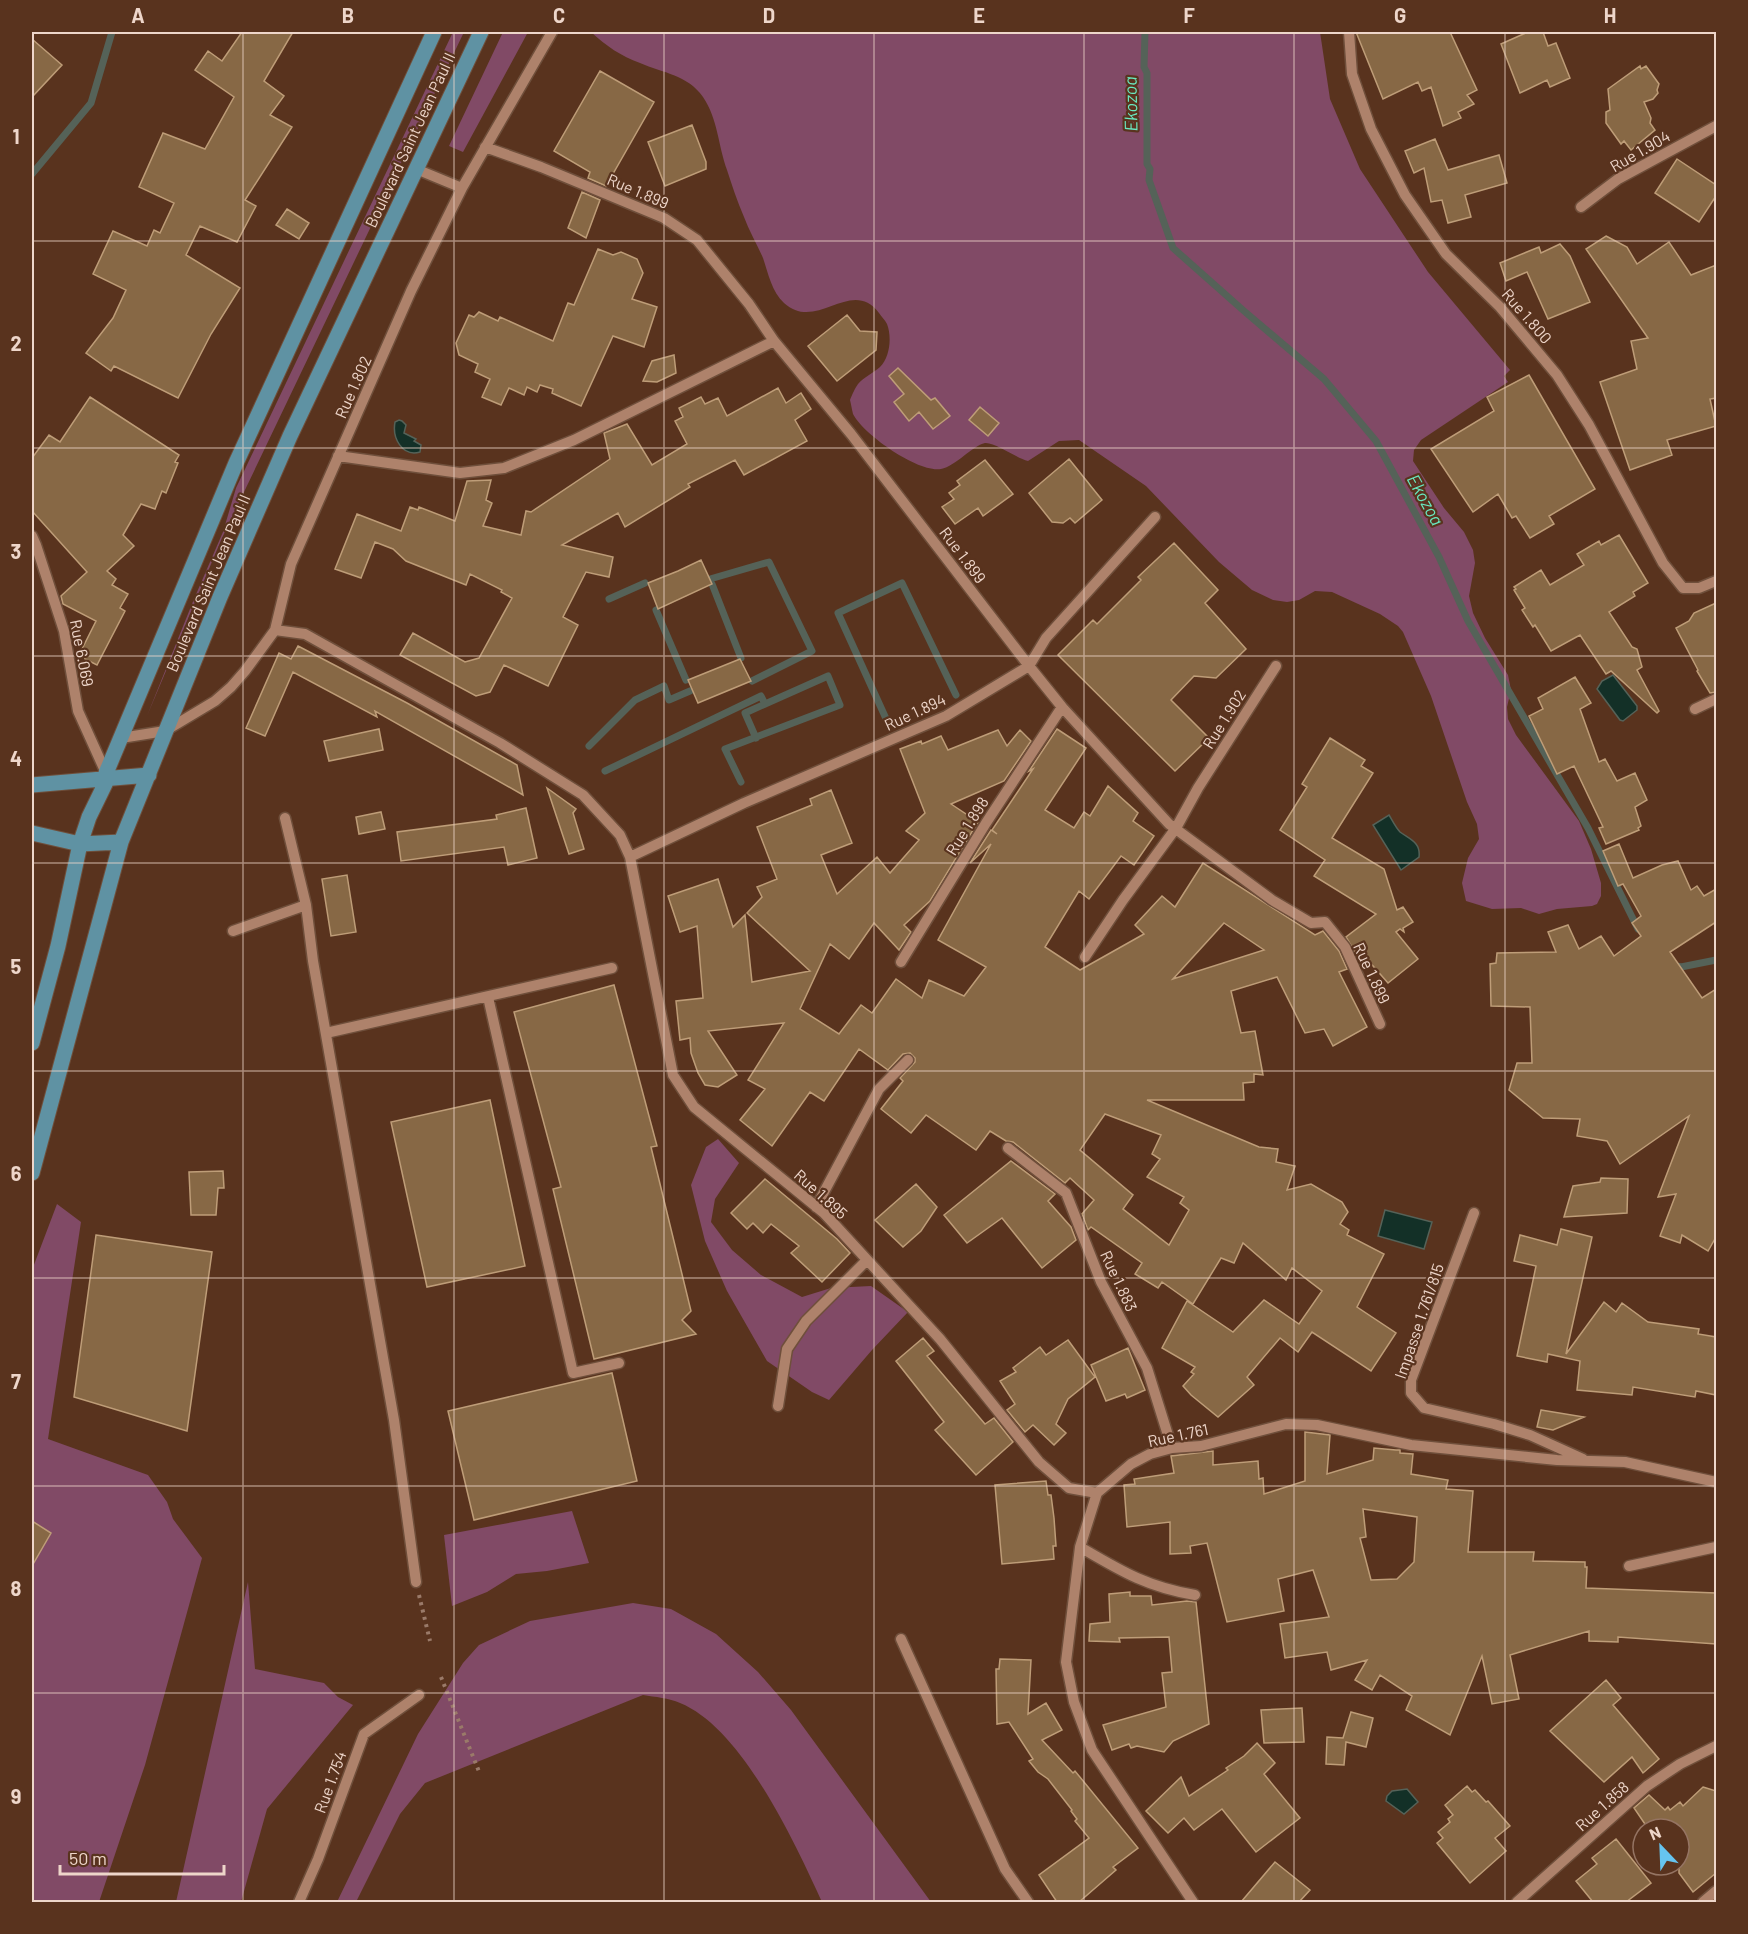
<svg xmlns="http://www.w3.org/2000/svg" width="1748" height="1934" viewBox="0 0 1748 1934" font-family="Barlow,sans-serif">
	<style>
		.green { fill: #814a66 }
		.water { fill: #133027; stroke: #556258; stroke-width: 1.5 }
		.lines { fill: none; stroke-linecap: round; stroke-linejoin: round }
		.stream { stroke: #556258; stroke-width: 7 }
		.building { fill: #876845; stroke: #be9d78; stroke-width: 1.5; fill-rule: evenodd }
		.minor-casing { stroke: #6f4f3b; stroke-width: 13 }
		.major-casing { stroke: #6f4f3b; stroke-width: 17 }
		.path { stroke: #9a7a69; stroke-width: 4; stroke-dasharray: 3 4.5; stroke-linecap: butt }
		.minor { stroke: #ae826b; stroke-width: 10 }
		.major { stroke: #5f92a3; stroke-width: 15 }
		.grid { fill: none; stroke: #eed6ca; stroke-width: 1.5; stroke-opacity: 0.55 }
		.labels { text-anchor: middle; stroke-width: 4.5; stroke-linejoin: round; paint-order: stroke }
		.street-label { font-size: 16px; fill: #eed6ca; stroke: #59331e }
		.water-label { font-size: 18px; font-style: italic; fill: #69e9c1; stroke: #59331e }
		.neatline { fill: none; stroke: #eed6ca; stroke-width: 2 }
		.grid-label { font-size: 20px; text-anchor: middle; font-weight: bold; fill: #eed6ca }
	</style>
	<rect width="100%" height="100%" fill="#59331e"/>
	<path class="green" d="M453,32H464L222,538L147,716L194,599L223,532L236,488Z
		M503,32H528L463,152L449,146Z
		M591,32H1320L1330,99L1360,169L1428,272L1510,370L1504,376L1508,382L1421,440L1414,450L1413,461L1444,508L1464,532L1473,550L1475,563L1469,596L1473,613L1485,638L1508,675L1511,690L1507,707L1508,719L1516,735L1579,821L1591,849L1601,883V896L1597,904L1592,906L1557,909L1539,914L1521,908L1492,909L1466,901L1462,883L1468,858L1479,839L1477,824L1467,802L1431,696L1403,632L1398,626L1380,614L1332,592L1315,591L1299,600L1287,602L1273,600L1252,590L1219,562L1146,486L1079,440L1059,441L1028,461C1016,458 995,442 985,443C972,446 956,466 941,469C918,473 863,434 853,414C852,410 851,404 850,400C852,395 855,388 858,384C864,377 873,373 880,367C890,357 892,337 887,324C885,320 881,316 879,313C851,276 817,333 784,303C772,292 768,273 763,258C757,244 749,231 744,217C737,201 732,185 727,170C718,145 718,119 703,97C688,75 663,73 640,63C621,56 606,46 591,32Z
		M718,1139L739,1163L715,1199L711,1222L732,1250L761,1275L802,1297L831,1288L871,1286L908,1312L872,1350L829,1400L812,1392L767,1361L727,1291L705,1241L691,1185L706,1147Z
		M57,1204L81,1222L48,1439L148,1475L167,1502L173,1519L202,1558L145,1765L99,1902H32V1270Z
		M572,1511L589,1563L547,1571L516,1574L487,1592L452,1606L444,1535Z
		M248,1582L255,1669L324,1683L338,1697L353,1705L267,1809L241,1902H176Z
		M633,1603L671,1609L716,1634L758,1672L791,1710L931,1902H822C795,1843 742,1728 680,1703C669,1698 655,1697 643,1695L425,1783L400,1814L356,1902H337L418,1734L463,1663L479,1645L530,1621Z"/>
	<path class="water" d="M399,420L402,421L406,425L404,433L416,439L414,441L421,445L420,452C402,457 392,438 395,422Z
		M1613,675L1637,706V710L1623,721L1620,720L1597,689L1602,681Z
		M1389,815C1392,820 1396,828 1400,832C1409,839 1421,842 1419,857L1401,870L1373,825Z
		M1385,1210L1432,1222L1424,1249L1378,1236Z
		M1407,1789L1418,1802L1404,1814L1386,1801L1387,1796L1392,1791Z"/>
	<g class="lines">
		<path class="stream" d="M1145,32L1144,67L1147,73V164L1150,169L1149,180L1173,248L1244,311L1324,379L1376,441L1439,557L1468,621L1588,828L1638,929
			M32,174L91,103L112,32
			M710,579L769,562L812,651L752,681
			M712,584L741,658
			M609,599L645,583
			M656,610L686,680
			M888,723L838,613L902,583L956,695
			M589,746L635,700L664,686L669,700L690,691
			M605,771L761,696L765,704
			M741,782L725,749L840,705L828,676L745,713L756,738
			M1672,965L1681,967L1716,960"/>
	</g>
	<path class="building" d="M242,32H293L264,81L284,96L270,115L292,127L245,200L256,206L237,242L200,226L186,255L240,288L211,334L178,398L114,366L111,371L86,353L113,318L126,290L93,274L113,231L147,246L154,230L160,233L174,203L139,187L163,133L205,149L234,97L195,70L208,51L222,61Z
		M1356,32H1450L1477,90L1467,95L1474,104L1458,112L1461,118L1443,126L1431,87L1422,91L1418,82L1383,99Z
		M1528,32H1543L1548,46L1556,43L1570,78L1550,87L1547,80L1520,93L1501,44Z
		M32,39L62,65L32,97Z
		M1640,66L1641,69L1646,66L1659,84L1657,90L1658,93L1653,99L1644,102L1651,118L1650,123L1655,130L1631,150L1624,141L1621,144L1606,123V112L1610,110L1608,89Z
		M600,71L654,102L606,186L588,178L590,172L554,151Z
		M692,125L706,162V169L665,186L648,142Z
		M1435,139L1448,170L1499,155L1507,183L1465,195L1471,217L1448,223L1442,200L1431,202L1424,168L1414,173L1405,151Z
		M1677,159L1716,185V196L1699,222L1655,193Z
		M582,192L600,200L586,238L568,228Z
		M287,209L309,223L299,239L276,225Z
		M1606,236L1627,247L1637,264L1669,242L1691,275L1716,265V398L1710,399L1716,426L1667,440L1672,455L1630,470L1600,382L1637,369L1631,341L1648,338L1586,249Z
		M1560,244L1570,256L1590,302L1548,319L1527,272L1506,281L1500,263L1539,247L1541,253Z
		M598,249L613,255L621,252L637,259L643,273L632,299L657,307L644,347L613,336L581,406L552,393L553,389L540,385L537,392L527,387L524,395L509,388L501,405L482,397L490,379L475,372L478,364L459,355L456,343L469,315L474,317L479,312L498,321L500,317L553,341L568,303L574,305Z
		M847,315L860,331L877,332L876,350L837,381L808,346Z
		M674,355L676,373L657,382L643,381L652,361Z
		M898,368L931,400L935,398L950,416L933,429L919,412L909,421L894,402L904,394L889,376Z
		M1529,375L1595,489L1549,516L1554,524L1530,538L1516,516L1512,518L1498,494L1473,512L1431,449L1494,411L1487,397Z
		M778,388L786,403L801,393L811,409L795,420L807,441L744,475L735,460L688,484L690,487L625,527L618,513L562,545L613,557L609,577L586,572L563,617L578,625L548,686L504,665L490,692L476,696L400,655L413,633L465,662L479,658L512,598L501,592L502,590L470,574L466,585L406,561L393,549L375,542L361,578L335,569L357,514L401,531L410,507L418,510L419,507L455,521L467,481L491,480L486,500L492,503L483,526L521,535L526,511L531,512L610,459L604,433L627,424L652,465L687,444L675,421L683,417L679,408L701,397L705,404L718,398L727,416Z
		M90,397L179,455L175,462L178,463L166,493L162,491L155,509L141,504L123,535L134,546L107,571L116,579L112,585L128,594L120,608L125,611L97,665L85,659L82,649L96,621L63,604L61,596L87,572L32,511V458L49,435L60,442Z
		M980,407L999,423L988,436L969,420Z
		M1069,459L1102,500L1075,523L1070,518L1063,523L1052,522L1029,493Z
		M985,460L1013,494L983,516L978,508L955,524L942,507L954,499L949,493L960,485L957,481Z
		M1619,535L1648,583L1633,592L1635,596L1609,612L1632,647L1637,649L1642,667L1637,670L1659,711L1657,713L1611,671L1606,674L1580,635L1551,651L1535,625L1533,627L1522,610L1525,608L1514,590L1516,589L1514,587L1541,570L1550,585L1584,565L1577,554L1599,541L1601,545Z
		M1174,543L1218,590L1205,603L1246,649L1216,678L1194,676L1171,700L1209,738L1175,771L1058,655L1093,620L1097,624L1141,580L1138,577Z
		M701,560L712,584L658,609L648,583L678,571Z
		M1716,603V692L1710,693L1697,671L1698,670L1676,628L1689,621L1694,613Z
		M298,646L407,703L517,765L523,795L375,711L377,717L293,672L265,736L246,728L279,653L291,659Z
		M740,659L751,681L698,703L688,680Z
		M1575,677L1591,703L1580,709L1599,762L1605,759L1617,781L1635,773L1647,800L1635,807L1641,826L1638,828L1639,830L1606,844L1599,828L1603,827L1574,766L1557,774L1529,716L1543,709L1538,698Z
		M379,729L383,750L329,761L324,741Z
		M1057,729L1086,748L1045,810L1074,828L1084,812L1090,816L1108,786L1138,813L1133,821L1154,836L1134,865L1121,856L1089,899L1079,891L1045,947L1080,970L1144,934L1135,925L1162,896L1175,907L1203,863L1315,935L1323,931L1339,951L1347,969L1339,972L1367,1027L1333,1046L1324,1029L1305,1033L1277,977L1231,991L1241,1033L1255,1031L1263,1075L1254,1074V1082L1243,1083L1244,1100H1147L1259,1147L1278,1149L1276,1162L1295,1166L1287,1190L1311,1184L1342,1202L1348,1212L1340,1224L1349,1230L1347,1235L1384,1254L1357,1307L1396,1333L1371,1371L1312,1332L1298,1352L1280,1338L1247,1377L1254,1385L1218,1417L1191,1395L1183,1386L1194,1374L1191,1372L1195,1367L1162,1348L1187,1301L1233,1332L1264,1300L1299,1324L1322,1291L1292,1268L1286,1280L1243,1243L1234,1263L1221,1258L1193,1304L1162,1282L1158,1288L1135,1274L1142,1263L1091,1227L1088,1230L1082,1214L1094,1200L1070,1178L1065,1183L1013,1142L1006,1141L990,1131L976,1150L926,1115L911,1133L881,1109L903,1081L900,1078L915,1062V1058L910,1053L903,1054L888,1070L859,1049L824,1101L810,1092L772,1146L740,1120L765,1089L748,1080L784,1023L708,1031L737,1075L718,1087L705,1085L698,1073L691,1053L690,1038L680,1040L676,1001L703,998L697,926L680,932L668,896L718,879L733,927L745,915L752,982L810,971L747,913L762,897L757,887L777,879L757,827L812,805L810,799L831,790L852,843L821,855L837,894L877,857L890,873L919,840L906,831L925,813L900,749L921,741L922,744L941,736L948,750L998,730L1007,746L1020,730L1031,741L1004,781L951,804L978,822L930,901L904,925L911,932L899,950L874,923L849,959L830,944L800,1009L839,1034L861,1005L872,1013L896,979L922,998L929,980L964,996L986,967L938,940L991,844L970,863L991,830L997,834L992,830L1033,769L1029,771ZM1224,923L1264,950L1173,979ZM1105,1114L1161,1135L1152,1154L1160,1159L1147,1177L1184,1197L1180,1203L1189,1210L1169,1245L1123,1209L1133,1195L1080,1150Z
		M1330,738L1365,760L1361,766L1373,773L1332,838L1384,869L1397,910L1403,907L1413,922L1403,928L1404,932L1400,929L1396,932L1418,959L1388,983L1366,958L1360,961L1346,937L1376,914L1314,876L1325,860L1280,830L1307,787L1302,784Z
		M547,788L576,809L573,813L584,849L569,854Z
		M526,808L537,858L508,865L504,847L401,861L397,832L497,819L496,815Z
		M381,812L385,829L359,834L356,817Z
		M1619,844L1633,878L1662,865L1678,861L1691,890L1697,886L1704,896L1716,889V922L1670,952L1702,998L1716,989V1237L1708,1251L1682,1235L1680,1243L1660,1236L1676,1194L1658,1197L1689,1116L1620,1164L1607,1141L1577,1136L1580,1119L1543,1118L1509,1090L1517,1063H1532L1530,1007L1491,1006L1490,964L1496,963L1497,953L1556,952L1548,932L1568,925L1579,949L1601,936L1614,956L1641,936L1632,923L1641,916L1623,884L1618,886L1603,851Z
		M347,875L356,932L331,936L322,879Z
		M614,985L657,1146L651,1147L691,1311L682,1320L696,1334L594,1359L553,1189L561,1187L514,1012Z
		M490,1100L525,1266L427,1287L391,1122Z
		M1011,1161L1055,1194L1048,1201L1071,1227L1076,1240L1042,1268L1002,1218L967,1243L944,1215Z
		M223,1171L224,1188H218L216,1215H191L189,1172Z
		M1601,1178L1628,1179L1627,1213L1564,1217L1573,1186L1600,1182Z
		M765,1179L837,1239L850,1253L822,1282L791,1253L799,1246L771,1224L763,1233L753,1223L747,1229L731,1213Z
		M916,1184L937,1207L921,1231L903,1247L875,1220Z
		M1561,1229L1592,1237L1566,1354L1604,1302L1616,1312L1622,1303L1648,1322L1699,1329L1698,1334L1716,1337V1395L1696,1391L1695,1397L1633,1387L1632,1395L1577,1390L1580,1361L1548,1354L1547,1362L1517,1356L1536,1266L1514,1261L1520,1235L1557,1245Z
		M96,1235L212,1252L187,1431L74,1397Z
		M923,1338L934,1351L927,1356L985,1424L994,1418L1013,1442L976,1475L935,1430L944,1422L896,1361Z
		M1068,1340L1095,1377L1068,1399L1056,1424L1066,1433L1054,1445L1033,1425L1025,1432L1007,1410L1015,1404L1000,1381L1016,1372L1013,1368L1040,1347L1046,1355Z
		M1128,1348L1145,1390L1127,1398L1125,1394L1106,1401L1091,1365Z
		M612,1373L637,1481L474,1520L448,1411Z
		M1541,1410L1584,1417L1553,1430L1537,1427Z
		M1305,1432L1330,1435L1327,1474L1373,1460L1374,1448L1396,1450H1400V1453L1413,1454L1411,1474L1448,1480L1446,1489L1473,1491L1468,1552H1534L1533,1561L1585,1562V1567H1587L1586,1588L1716,1593V1644L1618,1637V1642L1589,1641V1631L1510,1655L1519,1699L1492,1704L1482,1656L1450,1735L1406,1710L1412,1696L1380,1675L1372,1690L1355,1680L1367,1660L1331,1670L1327,1652L1285,1658L1280,1624L1329,1617L1313,1570L1278,1579L1284,1611L1227,1622L1207,1543L1190,1546L1191,1553L1170,1554V1522L1127,1527L1124,1485L1135,1484L1134,1479L1174,1473L1171,1456L1213,1451V1465L1258,1461L1259,1479L1263,1478L1264,1494L1305,1481ZM1363,1509L1417,1517L1414,1562L1397,1579L1371,1580L1360,1538L1366,1537Z
		M1046,1481L1048,1495H1051L1054,1518L1056,1546H1053L1054,1559L1002,1564L995,1485Z
		M32,1521L51,1533L32,1566Z
		M1130,1592V1596H1151L1152,1605L1187,1601L1196,1602L1209,1724L1173,1741L1164,1752L1137,1746L1131,1748L1129,1744L1112,1750L1103,1725L1166,1707L1162,1673L1172,1672L1169,1637L1119,1638L1120,1642L1089,1641L1090,1624L1110,1622L1109,1594Z
		M1000,1659L1031,1660L1028,1714L1046,1703L1062,1730L1042,1740L1073,1773L1075,1771L1138,1848L1113,1867L1116,1870L1079,1902H1057L1039,1875L1089,1838L1075,1821L1077,1819L1071,1811L1072,1810L1048,1779L1038,1772L1029,1761L1033,1759L1009,1722L997,1724L996,1669H999Z
		M1606,1680L1621,1698L1613,1705L1659,1759L1643,1773L1632,1757L1604,1782L1550,1731Z
		M1302,1708L1304,1742L1264,1743L1261,1710Z
		M1351,1712L1373,1718L1366,1747L1346,1742L1344,1765L1326,1764L1327,1737L1343,1738Z
		M1257,1743L1275,1763L1264,1774L1300,1818L1256,1852L1222,1809L1194,1830L1184,1818L1168,1833L1146,1811L1181,1777L1189,1796L1228,1770L1226,1768L1244,1756Z
		M1467,1786L1472,1792L1475,1790L1486,1802L1488,1801L1510,1826L1495,1838L1506,1851L1470,1883L1437,1843L1443,1838L1438,1832L1450,1822L1448,1819L1453,1815L1445,1805Z
		M1703,1787L1716,1791V1873L1693,1892L1679,1873V1829H1645L1647,1827L1634,1808L1649,1795L1665,1810L1668,1807L1670,1810L1680,1802L1683,1806Z
		M1616,1839L1651,1883L1626,1902H1593L1576,1881L1597,1864L1592,1858Z
		M1275,1862L1310,1890L1299,1902H1241Z"/>
	<g class="lines">
		<g class="minor-casing">
			<path id="minor" d="M1349,32L1352,74L1371,129L1405,195L1446,254L1500,307L1557,375L1589,425L1663,563L1683,588H1699L1716,581
				M485,147L541,167L664,218L697,240L749,304L774,341L851,434L1029,666L1062,707L1169,824L1272,900L1311,923L1325,922L1345,947L1380,1024
				M416,169L462,188
				M1581,207L1618,179L1716,126
				M338,456L460,473L504,468L574,440L774,341
				M32,536L36,545L64,631L78,711L106,773
				M275,630L305,634L500,743L583,795L620,835L630,857L673,1075L694,1107L824,1213L940,1339L1039,1462L1069,1488L1097,1493
				M1695,709L1716,699
				M121,738L165,731L215,701L231,687L245,671L275,630L291,564L411,291L462,188L552,32
				M285,818L306,905L313,961L394,1420L416,1582
				M630,857L744,803L946,716L1029,666L1046,638L1155,517
				M233,931L306,905
				M1085,957L1123,900L1176,828L1198,788L1276,666
				M901,962L986,823L1062,707
				M488,997L573,1373L619,1363
				M326,1033L612,968
				M1008,1148L1066,1193L1101,1282L1147,1368L1172,1448
				M816,1207L879,1089L908,1060
				M1474,1213L1411,1380V1393L1424,1408L1494,1424L1530,1435L1583,1459
				M778,1406L787,1349L806,1321L867,1260
				M1080,1547C1121,1571 1147,1587 1195,1595
				M1629,1566L1716,1547
				M901,1639L1005,1869L1028,1902
				M299,1902L318,1859L364,1734L419,1695
				M1193,1902L1092,1750L1074,1702L1066,1662L1080,1547L1097,1493L1131,1464L1150,1454L1172,1448L1201,1446L1286,1424L1317,1425L1411,1445L1557,1460L1625,1462L1716,1482
				M1517,1902L1647,1786L1680,1764L1716,1746
				M1703,1902L1716,1891"/>
		</g>
		<g class="major-casing">
			<path id="major" d="M32,785L149,775
				M32,833L80,844L121,842
				M32,1043L58,946L80,844L89,817L108,778L106,773L236,463L434,32
				M32,1173L121,842L220,597L290,436L481,32"/>
		</g>
		<path class="path" d="M419,1595L430,1641
			M441,1677L480,1774"/>
		<use href="#minor" class="minor"/>
		<use href="#major" class="major"/>
	</g>
	<path class="grid" d="M243,32V1902M454,32V1902M664,32V1902M874,32V1902M1084,32V1902M1294,32V1902M1505,32V1902M32,241H1716M32,448H1716M32,656H1716M32,863H1716M32,1071H1716M32,1278H1716M32,1486H1716M32,1693H1716"/>
	<g class="labels">
		<g class="street-label">
			<text transform="translate(410 140) rotate(-65)" y="6">Boulevard Saint Jean Paul II</text>
			<text transform="translate(1640 151) rotate(-30)" y="6">Rue 1.904</text>
			<text transform="translate(638 191) rotate(23)" y="6">Rue 1.899</text>
			<text transform="translate(1527 316) rotate(49)" y="6">Rue 1.800</text>
			<text transform="translate(353 387) rotate(-66)" y="6">Rue 1.802</text>
			<text transform="translate(963 555) rotate(53)" y="6">Rue 1.899</text>
			<text transform="translate(208 583) rotate(-67)" y="6">Boulevard Saint Jean Paul II</text>
			<text transform="translate(82 653) rotate(79)" y="6">Rue 6.069</text>
			<text transform="translate(915 712) rotate(-25)" y="6">Rue 1.894</text>
			<text transform="translate(1224 719) rotate(-58)" y="6">Rue 1.902</text>
			<text transform="translate(967 826) rotate(-58)" y="6">Rue 1.898</text>
			<text transform="translate(1372 973) rotate(65)" y="6">Rue 1.899</text>
			<text transform="translate(821 1194) rotate(42)" y="6">Rue 1.895</text>
			<text transform="translate(1119 1281) rotate(65)" y="6">Rue 1.883</text>
			<text transform="translate(1419 1321) rotate(-71)" y="6">Impasse 1.761/815</text>
			<text transform="translate(1178 1435) rotate(-12)" y="6">Rue 1.761</text>
			<text transform="translate(330 1782) rotate(-70)" y="6">Rue 1.754</text>
			<text transform="translate(1602 1806) rotate(-42)" y="6">Rue 1.858</text>
		</g>
		<g class="water-label">
			<text transform="translate(1131 104) rotate(-91)" y="6">Ekozoa</text>
			<text transform="translate(1425 500) rotate(61)" y="6">Ekozoa</text>
		</g>
	</g>
	<rect width="1748" height="1934" fill="none" stroke="#59331e" stroke-width="66"/>
	<g transform="translate(1661 1847) rotate(337)"><circle r="28" fill="#59331e" stroke="#957463" stroke-width="1.5"/>
	<path d="M0-4.5L10 22L0 15L-10 22Z" fill="#66c4ef"/>
	<text y="-9" font-size="16" font-weight="bold" text-anchor="middle" fill="#eed6ca">N</text>
	</g>
	<path d="M60 1865v9h164v-9" fill="none" stroke="#eed6ca" stroke-width="3"/>
	<text x="69" y="1865" font-size="18" fill="#eed6ca" stroke="#59331e" stroke-width="4.5" paint-order="stroke">50 m</text>
	<rect x="33" y="33" width="1682" height="1868" class="neatline"/>
	<g class="grid-label">
		<text x="138" y="23">A</text>
		<text x="348" y="23">B</text>
		<text x="559" y="23">C</text>
		<text x="769" y="23">D</text>
		<text x="979" y="23">E</text>
		<text x="1189" y="23">F</text>
		<text x="1400" y="23">G</text>
		<text x="1610" y="23">H</text>
		<text x="16" y="144">1</text>
		<text x="16" y="351">2</text>
		<text x="16" y="559">3</text>
		<text x="16" y="766">4</text>
		<text x="16" y="974">5</text>
		<text x="16" y="1181">6</text>
		<text x="16" y="1389">7</text>
		<text x="16" y="1596">8</text>
		<text x="16" y="1804">9</text>
	</g>
</svg>
